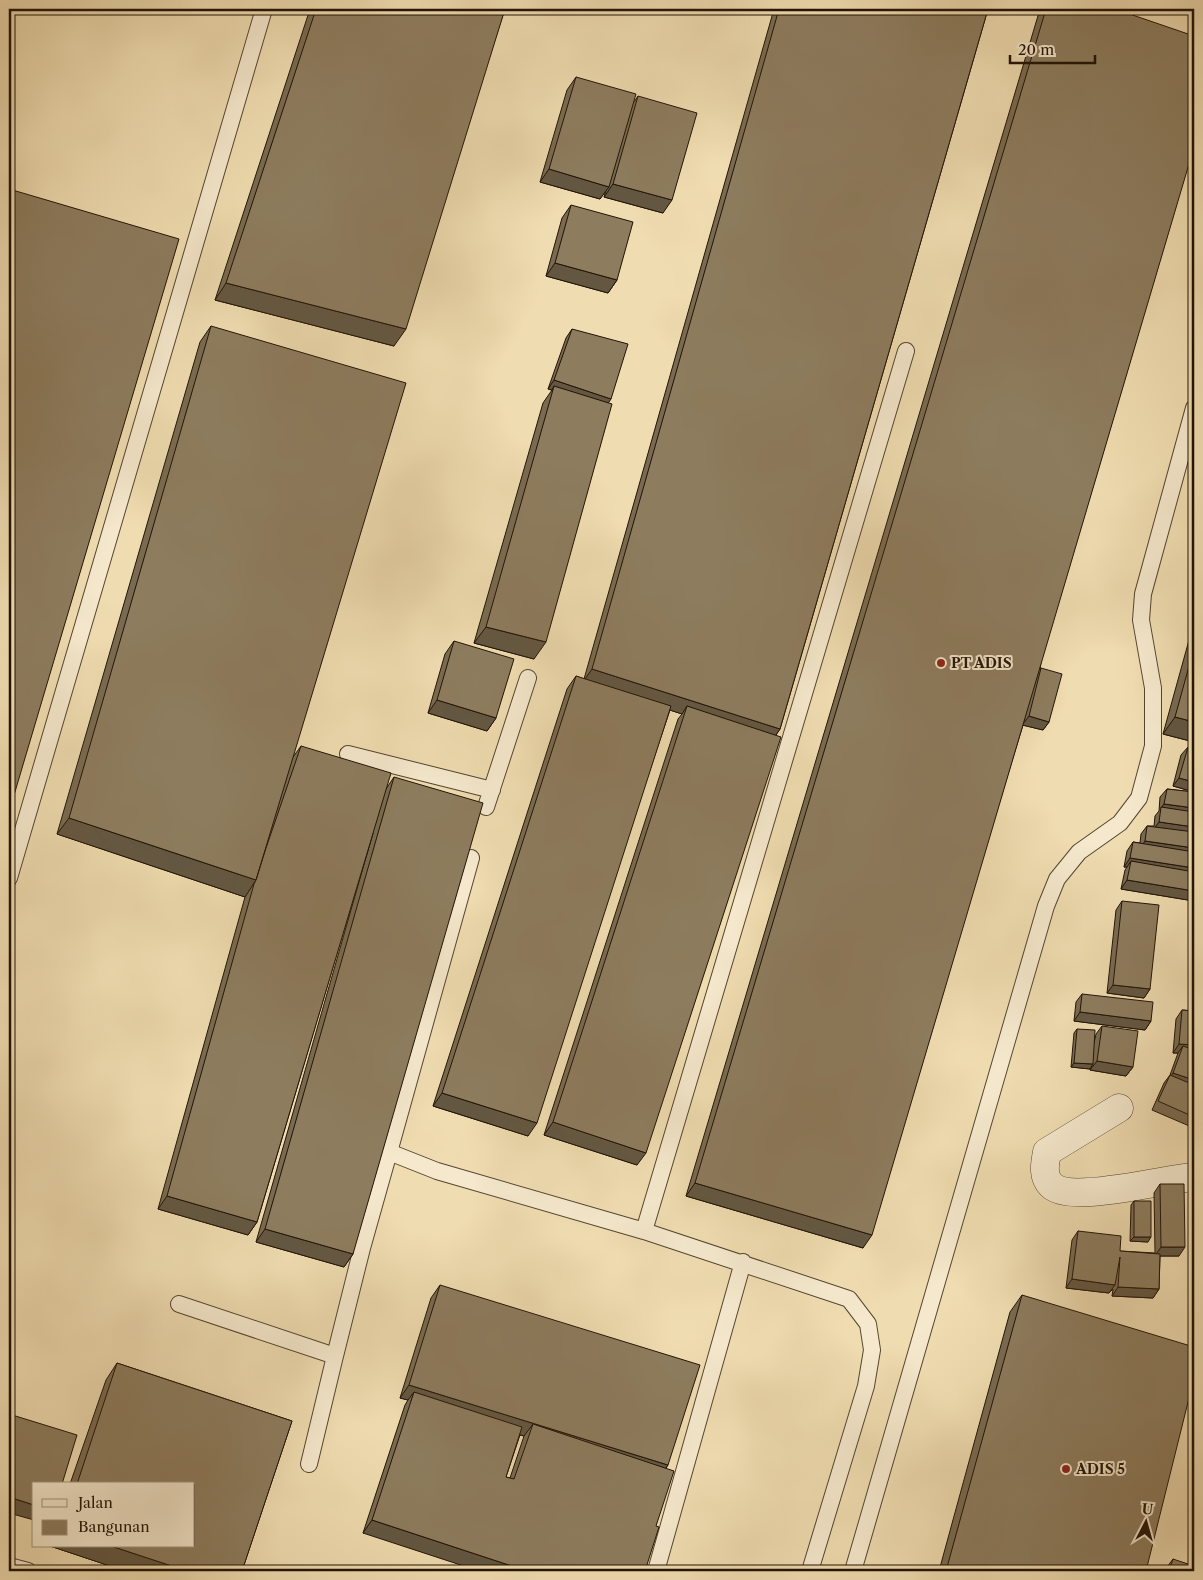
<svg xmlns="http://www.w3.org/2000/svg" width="1203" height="1580" viewBox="0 0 1203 1580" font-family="'Libre Caslon Text',serif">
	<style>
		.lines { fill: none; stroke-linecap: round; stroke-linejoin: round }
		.lane-casing { stroke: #554530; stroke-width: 18 }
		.street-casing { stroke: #554530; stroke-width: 29 }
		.lane { stroke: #f5e8cc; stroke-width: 16 }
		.street { stroke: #f5e8cc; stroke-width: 28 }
		.wall { fill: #796b51; stroke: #221306; fill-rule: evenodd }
		.shaded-wall { fill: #635742; stroke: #221306 }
		.building { fill: #8d7c5e; stroke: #221306 }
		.poi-dot { fill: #8f2418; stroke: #f5e8cc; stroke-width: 2 }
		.labels { text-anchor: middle; stroke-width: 4; stroke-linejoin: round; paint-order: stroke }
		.poi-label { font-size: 14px; font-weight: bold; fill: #221306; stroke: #f5e8cc; text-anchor: start }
	</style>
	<rect width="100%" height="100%" fill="#efdcb0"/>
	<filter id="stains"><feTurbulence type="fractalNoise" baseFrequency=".004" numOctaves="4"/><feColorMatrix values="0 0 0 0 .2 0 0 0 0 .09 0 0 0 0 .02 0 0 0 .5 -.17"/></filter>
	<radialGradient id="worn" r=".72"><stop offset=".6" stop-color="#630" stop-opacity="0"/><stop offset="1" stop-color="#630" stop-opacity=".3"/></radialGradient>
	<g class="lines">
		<g class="lane-casing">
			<path id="lane" d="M348,754L492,790
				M486,807L528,678
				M9,878L264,9
				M389,1152L471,858
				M644,1231L906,351
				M179,1304L335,1356L362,1248L389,1152L437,1171L644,1231L849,1299L868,1324L872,1350L866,1386L810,1571
				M309,1464L335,1356
				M9,1566L28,1571
				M656,1571L743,1262
				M853,1571L1046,906L1057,879L1079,852L1120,823L1139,798L1153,746V688L1141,620L1143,594L1194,408"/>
		</g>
		<g class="street-casing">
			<path id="street" d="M1119,1108L1047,1152C1045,1163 1042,1176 1051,1185C1071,1205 1166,1178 1194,1177"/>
		</g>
		<use href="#lane" class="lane"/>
		<use href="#street" class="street"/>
	</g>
	<path class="wall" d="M310,9H505L394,346L215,300Z
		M774,9H988L780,729L776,735L637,1165L544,1135L678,719L682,714L670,710L528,1136L433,1106L567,689L576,676L584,679Z
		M1040,9H1115L1040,670L1041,668L1049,722L1043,730L1023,725L863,1248L686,1196Z
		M576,77L634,102L638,96L663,213L604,197L606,190L600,199L540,182L567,90Z
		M571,205L617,280L608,293L546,276L562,218Z
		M211,326L293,757L301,746L386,789L394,777L353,1254L344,1267L256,1242L373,833L257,1222L248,1235L158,1209L245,897L57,834L200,342Z
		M572,329L608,403L534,659L474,643L543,403L552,390L548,389L566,338Z
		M1194,622V742L1163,734Z
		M454,641L496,718L487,731L428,713L445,654Z
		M1188,747L1194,748V901L1121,889L1125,870L1127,867H1124L1127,851L1133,842L1140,843L1141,834L1147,826H1154L1155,816L1159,811L1160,797L1167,789L1194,792L1173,786L1181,755Z
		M1122,901L1150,989L1144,998L1107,993L1116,910Z
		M1082,994L1151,1021L1145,1030L1074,1021L1076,1002Z
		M1182,1010L1194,1011V1128L1152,1110L1164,1083L1170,1075L1178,1053H1173L1176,1019Z
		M1102,1026L1133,1067L1126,1076L1090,1070L1091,1067L1090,1069L1071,1067L1074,1033L1077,1029L1094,1043L1096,1034Z
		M1160,1184L1179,1256H1160L1159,1289L1153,1298L1112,1296L1113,1289L1109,1293L1066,1288L1072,1240L1078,1231L1120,1251L1155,1253L1154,1193Z
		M1134,1201L1148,1242L1130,1241L1131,1205Z
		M440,1285L668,1465L666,1468L363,1533L405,1405L408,1400L400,1398L431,1298ZM520,1435L524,1436L510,1478L506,1477Z
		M1022,1295L1146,1571H939L1010,1312Z
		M117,1363L292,1421L242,1571H125L50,1546H194V1484H70L106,1380Z
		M1194,1520V1552H1193V1521Z
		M1173,1559L1194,1571H1164Z"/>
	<path class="shaded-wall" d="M549,169L609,187L600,199L540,182Z
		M613,184L672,200L663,213L604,197Z
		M555,263L617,280L608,293L546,276Z
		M226,283L406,329L394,346L215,300Z
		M554,380L611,399L605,408L554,386L552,390L548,389Z
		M486,627L546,642L534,659L474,643Z
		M592,669L780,729L771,742L687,706L682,714L583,682Z
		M437,700L496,718L487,731L428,713Z
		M1029,716L1049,722L1043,730L1022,725Z
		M1175,717L1194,722V742L1163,734Z
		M1179,778L1194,782V792L1173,786Z
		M1164,804L1194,808V817L1161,808Z
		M69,818L256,880L245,897L57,834Z
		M1159,822L1194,827V836L1153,830Z
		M1145,841L1194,848V858L1139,850Z
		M1130,858L1194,868V878L1131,861L1127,867H1124Z
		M1127,880L1194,891V901L1121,889Z
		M1113,985L1150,989L1144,998L1107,993Z
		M1080,1012L1151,1021L1145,1030L1074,1021Z
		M1179,1044L1194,1045V1055L1183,1046L1178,1053H1173Z
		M1097,1061L1133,1067L1126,1076L1090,1070Z
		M1074,1063L1093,1064L1090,1069L1071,1067Z
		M1173,1073L1194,1080V1091L1167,1082Z
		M442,1093L537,1123L528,1136L433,1106Z
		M553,1122L646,1153L637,1165L544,1135Z
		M695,1183L872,1235L863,1248L686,1196Z
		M167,1196L257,1222L248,1235L158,1209Z
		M265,1229L353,1254L344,1267L256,1242Z
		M1134,1237H1151L1148,1242L1130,1241Z
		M1161,1247H1185L1179,1256H1155Z
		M1072,1279L1115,1285L1109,1293L1066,1288Z
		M1118,1287L1159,1289L1153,1298L1112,1296Z
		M409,1385L668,1465L659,1478L533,1424L524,1436L411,1401L414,1392L408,1400L400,1398Z
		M9,1497L34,1505V1520L9,1513Z
		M372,1520L527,1571H479L363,1533Z
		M50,1546H111L187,1571H125Z"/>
	<path class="building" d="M316,9H505L406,329L226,283Z
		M779,9H988L780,729L592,669Z
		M1046,9H1115L1194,36V147L872,1235L695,1183Z
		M576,77L636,94L609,187L549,169Z
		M638,96L697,113L672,200L613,184Z
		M9,189L179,239L9,812Z
		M571,205L633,222L617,280L555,263Z
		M211,326L406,383L256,880L69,818Z
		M572,329L628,344L611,399L554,380Z
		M554,386L612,404L546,642L486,627Z
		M454,641L514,659L496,718L437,700Z
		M1194,648V722L1175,717Z
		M1041,668L1062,674L1049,722L1029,716Z
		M576,676L671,706L537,1123L442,1093Z
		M687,706L781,737L646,1153L553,1122Z
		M301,746L391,773L257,1222L167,1196L254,884L256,880L266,848Z
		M1188,747L1194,748V782L1179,778Z
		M394,777L483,803L353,1254L265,1229Z
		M1167,789L1194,792V808L1164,804Z
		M1161,807L1194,812V827L1159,822Z
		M1147,826L1194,832V848L1145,841Z
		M1133,842L1194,852V868L1130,858Z
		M1131,861L1194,872V891L1127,880Z
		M1122,901L1159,905L1150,989L1113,985Z
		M1082,994L1153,1002L1151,1021L1080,1012Z
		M1182,1010L1194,1011V1045L1179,1044Z
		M1102,1026L1138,1031L1133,1067L1097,1061Z
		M1077,1029L1095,1030L1093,1064L1074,1063Z
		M1183,1046L1194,1050V1080L1173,1073Z
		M1170,1075L1194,1085V1117L1158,1101Z
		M1160,1184H1184L1185,1247H1161Z
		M1134,1201H1151V1237H1134Z
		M1078,1231L1121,1236L1120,1251L1160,1254L1159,1289L1118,1287L1120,1257L1115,1285L1072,1279Z
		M440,1285L700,1365L668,1465L409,1385Z
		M1022,1295L1194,1347V1378L1146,1571H946Z
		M117,1363L292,1421L242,1571H187L111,1546H194V1484H77Z
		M414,1392L522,1427L506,1477L514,1479L533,1424L674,1471L656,1526L659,1527L645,1571H527L372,1520Z
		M9,1414L77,1435L62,1484H34V1505L9,1497Z
		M1173,1559L1194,1566V1571H1169Z"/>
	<g class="poi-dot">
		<circle cx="941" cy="663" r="5"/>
		<circle cx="1066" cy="1469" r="5"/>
	</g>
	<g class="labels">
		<g class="poi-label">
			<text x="951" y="668">PT ADIS</text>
			<text x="1076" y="1474">ADIS 5</text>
		</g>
	</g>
	<rect width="1203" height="1580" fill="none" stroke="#efdcb0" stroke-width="30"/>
	<rect x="10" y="10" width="1183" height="1560" fill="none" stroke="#221306" stroke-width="2.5"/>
	<rect x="15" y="15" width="1173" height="1550" fill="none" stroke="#221306"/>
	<rect x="32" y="1482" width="162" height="65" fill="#f5e8cc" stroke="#a1937d"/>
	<rect x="42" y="1499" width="25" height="8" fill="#f5e8cc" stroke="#a1937d"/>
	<text x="78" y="1508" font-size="15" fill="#221306">Jalan</text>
	<rect x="42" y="1520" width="25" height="15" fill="#8d7c5e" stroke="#a1937d"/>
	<text x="78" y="1532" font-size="15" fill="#221306">Bangunan</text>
	<g transform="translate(1146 1522) rotate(6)" stroke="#f5e8cc" stroke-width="4" paint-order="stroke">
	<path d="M0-4L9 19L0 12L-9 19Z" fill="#221306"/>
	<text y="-8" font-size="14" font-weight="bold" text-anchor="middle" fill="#221306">U</text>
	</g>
	<path d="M1010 55v8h85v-8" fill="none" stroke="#221306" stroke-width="2.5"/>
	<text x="1018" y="55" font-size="15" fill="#221306" stroke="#f5e8cc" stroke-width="4" paint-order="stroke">20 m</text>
	<rect width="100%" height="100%" filter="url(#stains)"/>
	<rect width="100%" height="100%" fill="url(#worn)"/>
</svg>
